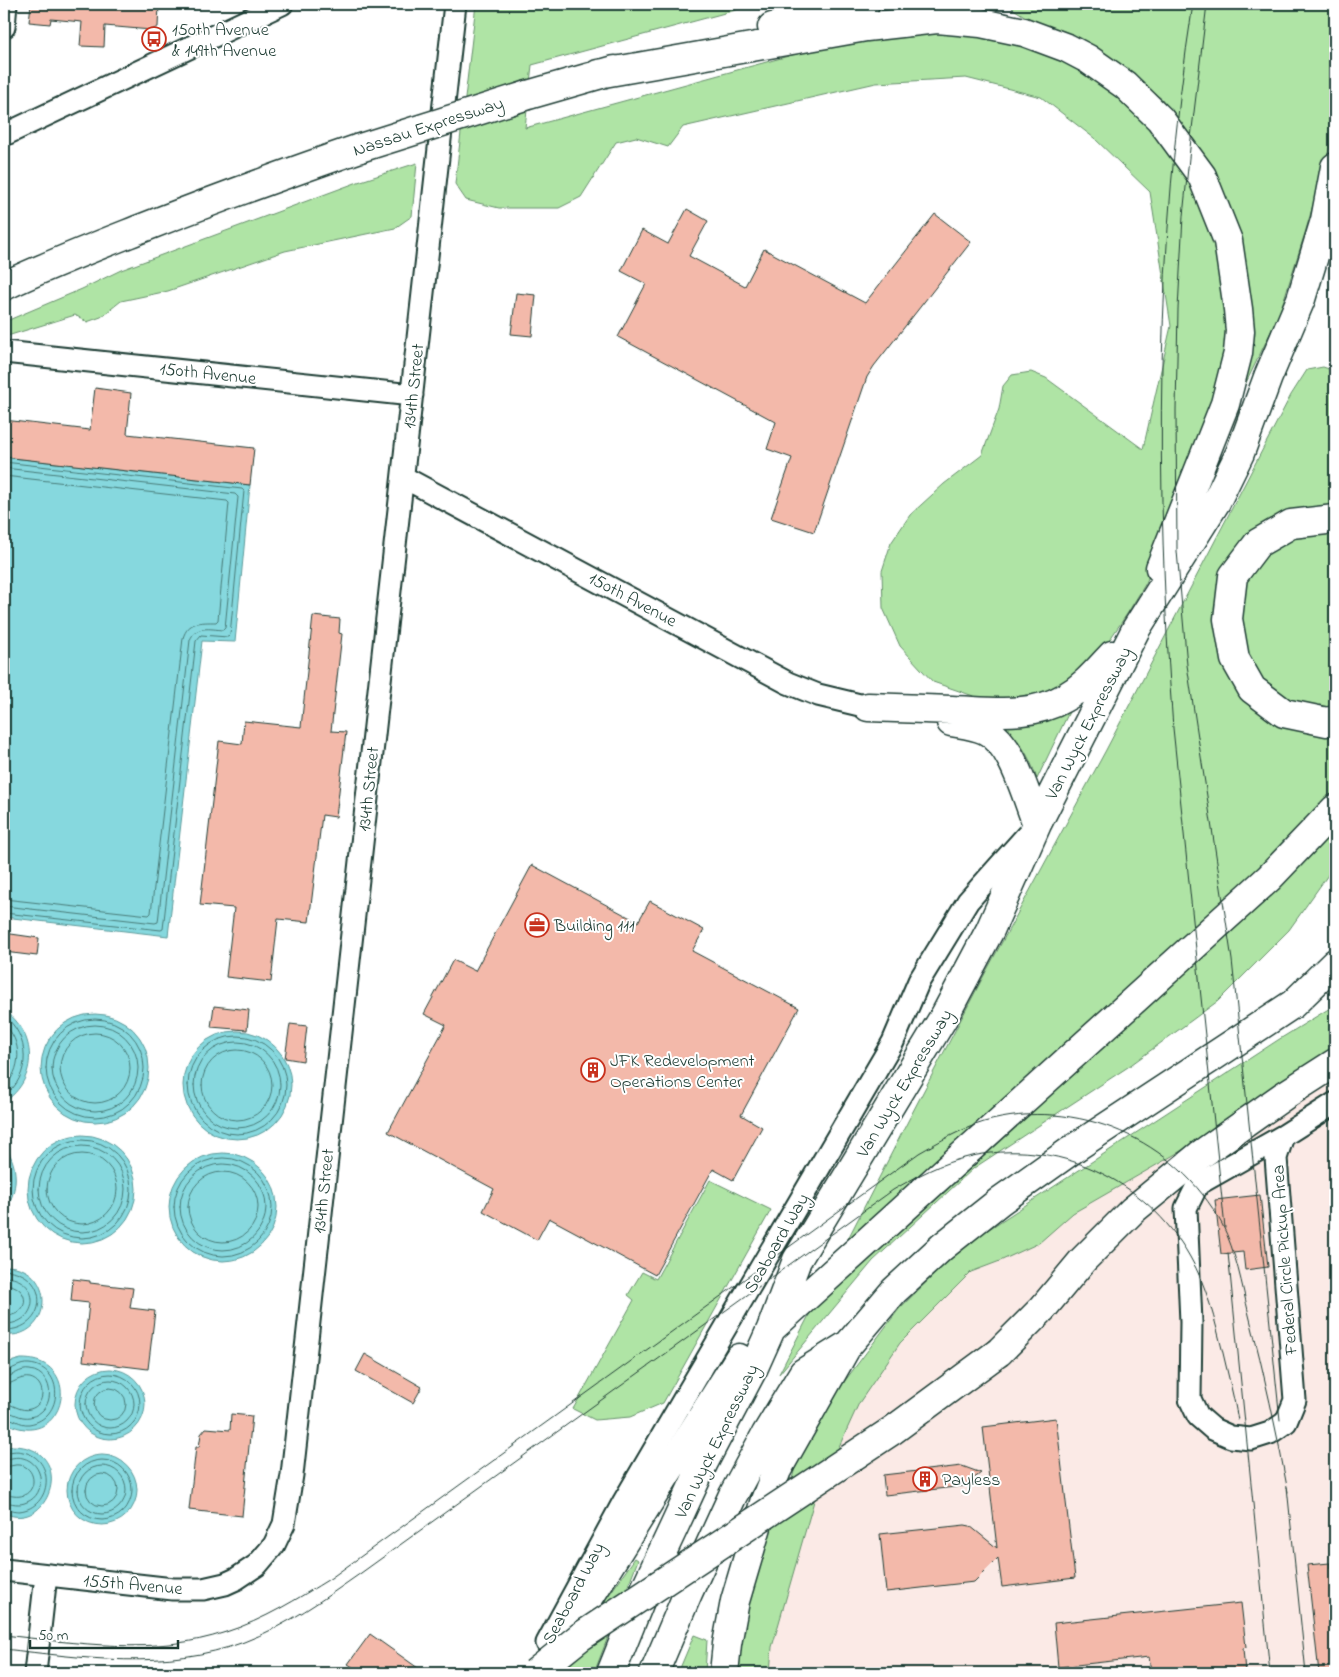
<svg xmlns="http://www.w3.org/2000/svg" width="1339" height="1677" viewBox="0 0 1339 1677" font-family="'Indie Flower',sans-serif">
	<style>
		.built { fill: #fbeae6 }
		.green { fill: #afe4a5; stroke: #67906c }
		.water { fill: #86d8de; stroke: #5d9a9a }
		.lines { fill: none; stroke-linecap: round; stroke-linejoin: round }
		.shore { stroke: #487b78; stroke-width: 1 }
		.building { fill: #f3b9aa; stroke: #1f3d34 }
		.minor-casing { stroke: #1f3d34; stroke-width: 25 }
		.highway-casing { stroke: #1f3d34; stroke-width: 31 }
		.minor { stroke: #fff; stroke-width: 21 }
		.highway { stroke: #fff; stroke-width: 28 }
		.tram { stroke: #1f3d34; stroke-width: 1 }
		.highway-bridge-casing { stroke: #1f3d34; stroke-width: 31; stroke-linecap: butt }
		.highway-bridge { stroke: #fff; stroke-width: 28 }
		.labels { text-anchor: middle; stroke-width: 4; stroke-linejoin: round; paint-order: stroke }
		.poi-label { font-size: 18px; fill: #1f3d34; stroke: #fff; text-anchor: start }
		.street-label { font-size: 18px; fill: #1f3d34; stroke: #fff }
	</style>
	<rect width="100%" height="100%" fill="#fff"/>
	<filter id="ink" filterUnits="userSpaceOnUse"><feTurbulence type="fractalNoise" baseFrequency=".02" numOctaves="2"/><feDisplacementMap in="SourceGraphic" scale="10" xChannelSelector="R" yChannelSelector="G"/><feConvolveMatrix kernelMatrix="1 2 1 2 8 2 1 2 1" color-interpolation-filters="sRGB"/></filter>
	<g filter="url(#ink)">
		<path class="built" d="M1335,1046V1673H766L809,1497L854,1401L897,1339L971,1267Z"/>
		<path class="green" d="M476,4H758L532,65L525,128L825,46L921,28L1008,37L1101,77L1154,127L1208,212L1226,266L1228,341L1211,426L1146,583L1127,614L1089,670L1060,691L1027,701L985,700L933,682L900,646L883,608L882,571L891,543L910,515L944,484L982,455L999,409L1003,386L1012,375L1031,372L1046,378L1143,449L1171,326L1150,192L1094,138L1041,97L966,78L876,83L683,127L668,147L636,137L616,142L581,197L559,208H499L466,200L455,184Z
			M1015,4H1335V129L1305,233L1279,315L1243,389L1201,155L1162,99L1105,58L1029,19L1012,8Z
			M417,163L412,216L395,228L285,251L168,291L121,301L101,317L87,322L75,315L4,337V322L82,289L121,270L358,182Z
			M1323,367L1335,371V865L1289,930L1218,1001L1128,1067L974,1168L873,1261L779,1374L908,1121L982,979L1106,750L1291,395L1307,370Z
			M1069,712L1037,779C1028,752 1019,740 999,721L1048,720Z
			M1335,1005V1056L1193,1144L1073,1213L1039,1243L1000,1261L971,1272L900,1343L859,1403L814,1501L772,1647L770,1673H729L782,1476L792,1479L800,1448L844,1382L899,1309L963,1246L1278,1040Z
			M710,1180L771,1210L663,1403L630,1417L595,1420L573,1409L634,1300L628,1295L642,1272L656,1279Z
			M635,1558L638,1560L594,1673H554Z
			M694,1635L707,1640L705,1673H678Z"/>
		<path class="water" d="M4,457L250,485L235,642L202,641L168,936L4,917Z
			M4,1010C37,1033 39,1079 4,1102Z
			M41 1068a54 54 0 1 1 108 0a54 54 0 1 1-108 0Z
			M183 1085a54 54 0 1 1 108 0a54 54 0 1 1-108 0Z
			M28 1189a54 54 0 1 1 108 0a54 54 0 1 1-108 0Z
			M4,1145C19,1165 19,1191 4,1211Z
			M169 1207a54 54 0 1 1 108 0a54 54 0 1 1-108 0Z
			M4,1266C58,1265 54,1340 4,1335Z
			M21,1359C79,1358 69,1433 25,1429C17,1428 10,1426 4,1420V1367L10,1362Z
			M75 1404a35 35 0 1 1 70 0a35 35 0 1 1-70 0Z
			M12,1446C78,1446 51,1535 4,1513V1449Z
			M67 1490a35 35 0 1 1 70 0a35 35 0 1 1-70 0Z"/>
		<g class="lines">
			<path class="shore" d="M4,462L242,489L244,491L230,635L228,637L201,635L196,641L163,929L161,930L4,913
				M4,468L235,494L238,497L225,628L223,630C210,629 196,625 190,640L158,922L155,923L4,906
				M4,476L227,501L229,503L218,620L216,622C201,622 188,621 183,638L151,913L149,915L4,899
				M4,1016C30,1035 32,1077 4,1096
				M46 1068a49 49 0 1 1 98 0a49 49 0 1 1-98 0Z
				M4,1024C23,1042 22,1069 4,1088
				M52 1068a43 43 0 1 1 86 0a43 43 0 1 1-86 0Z
				M60 1068a35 35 0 1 1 70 0a35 35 0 1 1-70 0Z
				M188 1085a49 49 0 1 1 98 0a49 49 0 1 1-98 0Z
				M194 1085a43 43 0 1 1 86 0a43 43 0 1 1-86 0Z
				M202 1085a35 35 0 1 1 70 0a35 35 0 1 1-70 0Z
				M33 1189a49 49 0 1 1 98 0a49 49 0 1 1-98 0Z
				M39 1189a43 43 0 1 1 86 0a43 43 0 1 1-86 0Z
				M4,1153C13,1169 12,1187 4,1203
				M47 1189a35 35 0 1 1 70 0a35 35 0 1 1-70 0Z
				M174 1207a49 49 0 1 1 98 0a49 49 0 1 1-98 0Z
				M180 1207a43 43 0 1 1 86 0a43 43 0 1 1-86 0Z
				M188 1207a35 35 0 1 1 70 0a35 35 0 1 1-70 0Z
				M4,1270C52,1272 49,1331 4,1330
				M4,1277C42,1277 41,1325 4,1324
				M4,1284C32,1285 31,1317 4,1316
				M4,1371C13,1370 19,1363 29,1364C65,1367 64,1419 29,1424C20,1425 13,1418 4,1417
				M80 1404a30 30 0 1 1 60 0a30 30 0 1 1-60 0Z
				M4,1377C13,1377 20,1368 30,1370C56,1374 56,1412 30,1417C20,1419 13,1412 4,1411
				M86 1404a24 24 0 1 1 48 0a24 24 0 1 1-48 0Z
				M4,1385C13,1384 20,1376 30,1378C46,1382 46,1405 30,1409C21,1412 13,1404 4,1403
				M94 1404a16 16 0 1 1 32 0a16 16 0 1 1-32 0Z
				M4,1453C10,1452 16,1450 23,1452C56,1458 53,1508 19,1511C14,1511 9,1509 4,1509
				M4,1459C10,1459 16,1456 23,1458C44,1463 47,1494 27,1502C19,1506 12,1503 4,1502
				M72 1490a30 30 0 1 1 60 0a30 30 0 1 1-60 0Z
				M78 1490a24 24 0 1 1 48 0a24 24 0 1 1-48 0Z
				M4,1467C9,1467 15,1464 20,1465C35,1467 38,1489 24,1495C17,1498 11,1495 4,1495
				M86 1490a16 16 0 1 1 32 0a16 16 0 1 1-32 0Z"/>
		</g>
		<path class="building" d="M31,4H159L158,27L151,30L105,26L104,47L80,46L82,22L51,19L50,24L29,22Z
			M687,209L708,221L689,256L745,286L764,249L865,303L935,214L971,242L874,366L867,377L814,532L771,518L792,458L767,449L776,422L618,337L646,284L621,271L642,230L668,244Z
			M516,293L536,295L532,336L511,334Z
			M95,388L131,393L127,434L254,448L250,485L4,457V420L90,430Z
			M313,616L340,619L339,633L342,634L331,731L346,732L336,817L322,815L309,922L278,919L271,982L226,977L234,908L200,905L219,741L242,744L244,721L301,727Z
			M532,865L638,922L650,901L704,930L692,951L799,1008L741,1115L762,1127L733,1180L713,1169L655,1275L549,1218L537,1240L483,1211L494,1189L388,1132L446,1025L424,1014L453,960L475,971Z
			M4,933L39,938L37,956L4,952Z
			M214,1006L249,1010L247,1030L211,1027Z
			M290,1024L307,1026L303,1061L285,1058Z
			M1260,1195L1268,1267L1245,1270L1243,1252L1221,1254L1215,1200Z
			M73,1279L90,1281V1283L133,1288L130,1308L155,1311L148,1369L83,1361L89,1303L71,1301Z
			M365,1354L422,1387L413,1403L356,1371Z
			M231,1414L252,1416L242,1516L189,1510L196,1447H199L201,1434L206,1428L230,1430Z
			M1056,1418L1075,1578L1002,1587L998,1558L974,1582L886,1592L880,1534L965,1525L970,1526L997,1548L983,1427Z
			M962,1466L981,1473L964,1486L885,1495L883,1475Z
			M1330,1563V1568L1335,1567V1673H1319L1307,1565Z
			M1241,1603L1246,1647L1243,1648L1245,1673H1151L1149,1657L1058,1667L1054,1623Z
			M370,1634L425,1673H362L348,1664Z"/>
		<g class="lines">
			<g class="minor-casing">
				<path id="minor" d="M4,27L6,4
					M4,135L282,4
					M4,352L412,395
					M403,477L788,683L818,695L868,707
					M1283,1136L1276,1158L1295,1400L1286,1422L1270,1433L1251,1439L1231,1437L1213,1429L1198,1416L1190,1399L1191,1322L1186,1208L1198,1184L1283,1136L1335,1103
					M4,1570L173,1589H203L225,1584L236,1579L257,1565L274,1545L284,1524L292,1475L455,4
					M547,1643L624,1501L893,1042L919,981L968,901L1027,835
					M35,1673L46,1575"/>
			</g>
			<g class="highway-casing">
				<path id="highway" d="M772,27L865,4
					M598,74L866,27L937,19L981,23L1024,32L1067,48L1088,59L1125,85L1160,119L1202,176L1228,241L1238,309L1240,331L1238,353L1225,404L1160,568
					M528,95L615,70
					M4,286C50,264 97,246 145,227C216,199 288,173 360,148
					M1335,519L1291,524L1258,543L1233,576L1228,619L1235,659L1252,689L1284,713L1327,722L1335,720
					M868,707C896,708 924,709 952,710C989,711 1031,718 1064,698C1084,687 1097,671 1112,655
					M951,722C962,724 974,725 985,730C1013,743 1026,797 1037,824
					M774,1326L1269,878L1335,809
					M999,1352L1043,1308L1083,1260L1133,1210L1200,1155L1285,1095L1335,1063
					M552,1657L739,1358
					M611,1673L644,1591L674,1527L704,1462L754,1367L771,1329L797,1260L945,1015L990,930L1037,824L1136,629L1216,502L1240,453L1268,377L1301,299L1325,220L1335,167
					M654,1673L688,1593L732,1497L766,1434L803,1373L848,1345L894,1291L942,1247L1000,1201L1076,1147L1293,1004L1335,963
					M724,1673L727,1644L735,1601L764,1503L777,1470L846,1348"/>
			</g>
			<use href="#minor" class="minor"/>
			<use href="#highway" class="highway"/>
			<path class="tram" d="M1193,4C1155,243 1155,487 1173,728L1225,1228
				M1207,4L1192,129L1183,216L1178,309L1176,410L1177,551L1187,665L1232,960L1280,1420
				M1228,1253L1270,1673
				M1287,1487L1306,1673
				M4,1635C75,1643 157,1656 226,1632C264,1620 297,1599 331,1578L919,1153C940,1141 961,1129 984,1122C1076,1096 1176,1139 1222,1224C1236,1252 1242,1285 1249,1315C1264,1373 1277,1432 1288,1492
				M4,1649C84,1658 166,1671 244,1642C286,1626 324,1599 361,1573L893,1190C917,1176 941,1163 968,1157C1055,1136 1147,1180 1190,1257C1207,1286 1215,1321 1223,1353C1228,1375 1234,1397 1238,1420"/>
			<g class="highway-bridge-casing">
				<path id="highway-bridge" d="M360,148L528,95
					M535,1673L580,1637L893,1430L999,1352"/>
			</g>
			<use href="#highway-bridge" class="highway-bridge"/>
		</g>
	</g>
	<defs>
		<g id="bus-ring" transform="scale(1.25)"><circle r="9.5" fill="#fff" stroke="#c8321e" stroke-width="1.5"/><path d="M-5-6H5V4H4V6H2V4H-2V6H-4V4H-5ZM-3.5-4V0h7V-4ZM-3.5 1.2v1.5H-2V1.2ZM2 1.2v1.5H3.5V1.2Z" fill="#c8321e"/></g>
		<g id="office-ring" transform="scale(1.25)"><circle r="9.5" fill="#fff" stroke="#c8321e" stroke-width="1.5"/><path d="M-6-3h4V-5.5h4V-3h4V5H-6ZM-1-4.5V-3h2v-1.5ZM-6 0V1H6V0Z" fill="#c8321e"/></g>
		<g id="building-ring" transform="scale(1.25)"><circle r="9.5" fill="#fff" stroke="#c8321e" stroke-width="1.5"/><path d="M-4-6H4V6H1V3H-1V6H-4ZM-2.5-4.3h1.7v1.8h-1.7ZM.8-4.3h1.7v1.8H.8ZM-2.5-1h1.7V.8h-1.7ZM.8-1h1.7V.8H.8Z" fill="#c8321e"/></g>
	</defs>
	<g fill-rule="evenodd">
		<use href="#bus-ring" x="154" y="39"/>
		<use href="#office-ring" x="537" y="925"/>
		<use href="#building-ring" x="593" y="1070"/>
		<use href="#building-ring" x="925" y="1479"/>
	</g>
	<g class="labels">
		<g class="poi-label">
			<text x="172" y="35">150th Avenue<tspan x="172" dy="21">&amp; 149th Avenue</tspan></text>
			<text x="554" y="931">Building 111</text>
			<text x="610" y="1066">JFK Redevelopment<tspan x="610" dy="21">Operations Center</tspan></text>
			<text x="942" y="1485">Payless</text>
		</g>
		<g class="street-label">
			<text transform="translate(428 126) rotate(-18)" y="6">Nassau Expressway</text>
			<text transform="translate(208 373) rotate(6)" y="6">150th Avenue</text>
			<text transform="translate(413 386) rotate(-84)" y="6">134th Street</text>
			<text transform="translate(633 599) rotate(28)" y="6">150th Avenue</text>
			<text transform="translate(1088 723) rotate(-63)" y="6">Van Wyck Expressway</text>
			<text transform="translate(368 789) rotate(-84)" y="6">134th Street</text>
			<text transform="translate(904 1083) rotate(-59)" y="6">Van Wyck Expressway</text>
			<text transform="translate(323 1191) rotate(-84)" y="6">134th Street</text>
			<text transform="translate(776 1243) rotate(-60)" y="6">Seaboard Way</text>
			<text transform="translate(1284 1260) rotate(-94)" y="6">Federal Circle Pickup Area</text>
			<text transform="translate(716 1441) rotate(-64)" y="6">Van Wyck Expressway</text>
			<text transform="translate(133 1584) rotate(5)" y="6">155th Avenue</text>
			<text transform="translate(573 1593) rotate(-62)" y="6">Seaboard Way</text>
		</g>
	</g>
	<rect width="1339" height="1677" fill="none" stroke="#fff" stroke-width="20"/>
	<rect x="10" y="10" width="1319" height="1657" fill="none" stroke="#1f3d34" stroke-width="2" filter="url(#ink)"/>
	<path d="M30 1640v8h148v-8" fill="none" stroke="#1f3d34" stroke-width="2.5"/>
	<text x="38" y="1640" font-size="15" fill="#1f3d34" stroke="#ffffff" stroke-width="4" paint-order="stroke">50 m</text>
</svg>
